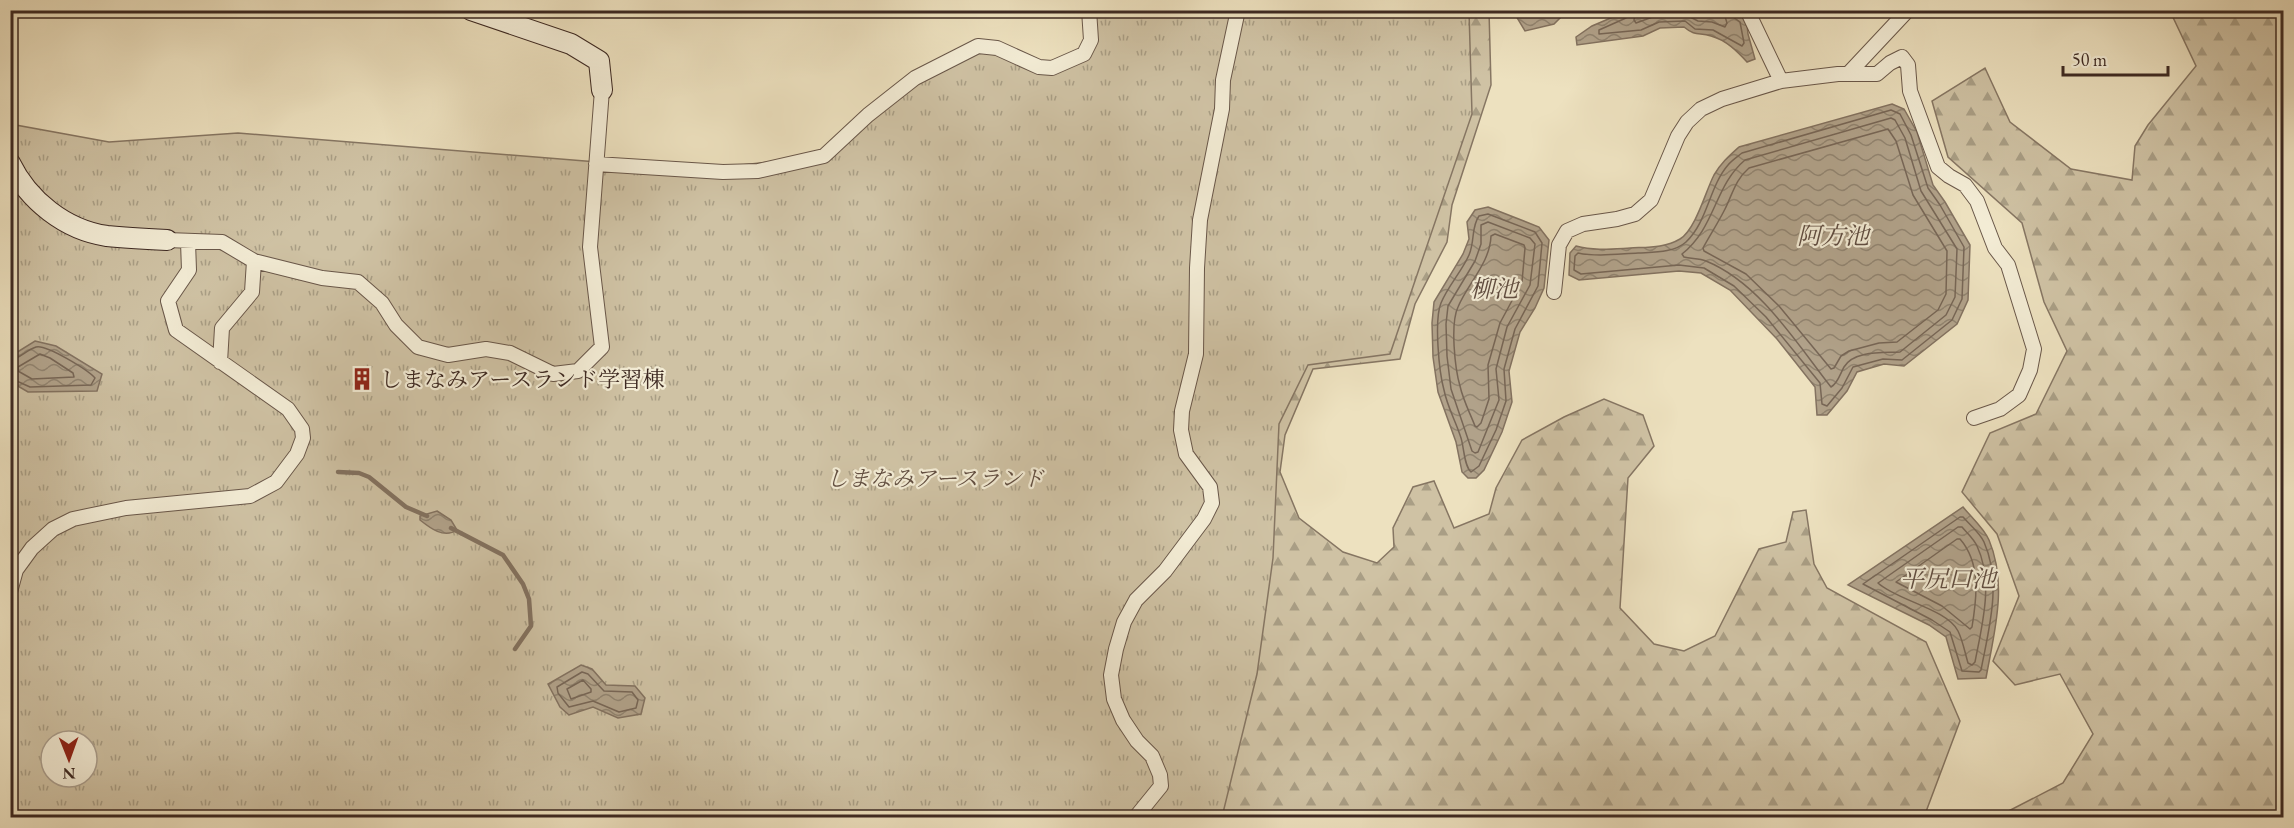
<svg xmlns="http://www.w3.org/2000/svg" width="2294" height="828" viewBox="0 0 2294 828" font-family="'EB Garamond','Noto Serif JP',serif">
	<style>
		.forest { fill: url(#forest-firs); stroke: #867663; stroke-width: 1.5 }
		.park { fill: url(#park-tufts); stroke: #867663; stroke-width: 1.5; fill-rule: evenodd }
		.water { fill: url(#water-waves); stroke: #837260; stroke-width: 1.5 }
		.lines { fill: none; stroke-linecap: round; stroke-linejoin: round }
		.shore { stroke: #776656; stroke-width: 1.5 }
		.stream { stroke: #837260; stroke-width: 4.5 }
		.street-casing { stroke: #695749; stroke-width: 16 }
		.secondary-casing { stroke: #3d2922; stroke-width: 22 }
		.street { stroke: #f3ecd5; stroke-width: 14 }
		.secondary { stroke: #f3ecd5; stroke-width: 20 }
		.labels { text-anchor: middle; stroke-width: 4.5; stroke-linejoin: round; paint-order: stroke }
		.poi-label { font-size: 22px; fill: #3d2922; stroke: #f3ecd5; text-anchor: start }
		.park-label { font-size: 22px; font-style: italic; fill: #624f42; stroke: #f3ecd5 }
		.water-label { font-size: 24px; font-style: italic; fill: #604d41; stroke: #f3ecd5 }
	</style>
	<defs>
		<pattern id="forest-firs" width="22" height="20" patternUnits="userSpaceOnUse" patternTransform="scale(1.5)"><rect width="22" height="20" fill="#cfc2a4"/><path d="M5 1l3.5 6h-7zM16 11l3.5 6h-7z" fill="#a99e85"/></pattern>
		<pattern id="park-tufts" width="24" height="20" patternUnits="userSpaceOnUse" patternTransform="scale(1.5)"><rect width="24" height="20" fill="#cfc2a4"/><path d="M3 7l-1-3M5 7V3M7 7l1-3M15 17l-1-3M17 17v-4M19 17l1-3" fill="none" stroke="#a99e85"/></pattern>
		<pattern id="water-waves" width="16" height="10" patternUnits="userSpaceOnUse" patternTransform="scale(1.5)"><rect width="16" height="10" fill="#b1a28a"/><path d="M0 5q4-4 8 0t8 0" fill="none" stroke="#918470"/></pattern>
	</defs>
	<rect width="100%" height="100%" fill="#ede1bf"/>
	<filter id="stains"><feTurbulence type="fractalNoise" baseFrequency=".00333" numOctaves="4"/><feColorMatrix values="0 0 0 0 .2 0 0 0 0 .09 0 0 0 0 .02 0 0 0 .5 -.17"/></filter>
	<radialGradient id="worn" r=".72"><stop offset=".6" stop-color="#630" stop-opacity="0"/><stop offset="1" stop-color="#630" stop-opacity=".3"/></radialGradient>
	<path class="forest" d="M1174,10L1489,11L1491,85L1452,205L1447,242L1415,304L1400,359L1313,369L1285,435L1280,472L1299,518L1343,552L1377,563L1394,547L1393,528L1413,487L1434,481L1454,528L1489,514L1496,488L1522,440L1564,417L1604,399L1643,415L1654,446L1628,478L1620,608L1654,644L1684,651L1715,636L1759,549L1786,542L1793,512L1806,510L1814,564L1827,588L1926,642L1960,721L1924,817H731L1007,107Z
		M2170,11H2283V817H1997L2063,783L2093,734L2060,674L2015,685L1993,661L2019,596L1997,534L1962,492L1990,433L2036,414L2067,351L2044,302L2022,223L1948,157L1932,101L1985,68L2010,122L2071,169L2132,180L2135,146L2148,125L2196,66Z"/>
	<path class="park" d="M1089,11H1469L1472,114L1390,354L1308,365L1279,424L1273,558L1257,674L1222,817H11L10,124L109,142L238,133L696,170L824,156L929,70L978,46L1039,67L1084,54ZM51,741H87V777H51Z"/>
	<path class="water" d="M1711,10L1746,14L1748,34L1755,59L1747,62C1737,51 1726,40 1711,36C1699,32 1696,37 1684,27L1660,28L1643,36L1577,45L1576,37L1592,26L1627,11Z
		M1513,11H1567L1554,24L1525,31Z
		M1892,104L1904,109L1917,132L1933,185L1945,202L1970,245L1968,300L1957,324L1904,366L1884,364L1857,372L1847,391L1827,415H1817L1815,387L1777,339L1730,290L1701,273L1679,271L1579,280L1569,275L1570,253L1576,246C1594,251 1612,249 1630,248C1647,247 1665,248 1680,239C1696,229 1706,190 1714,175C1721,163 1729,156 1739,147Z
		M1488,207L1539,227L1549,240L1544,288L1535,308L1520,332L1509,371L1512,402L1502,432L1484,470L1476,478H1468L1462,472L1456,442L1438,392L1433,357L1432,323L1434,302L1463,254L1469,239L1467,222L1475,210Z
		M35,341L56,346L102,374L97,391L28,392L11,382V356Z
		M1963,507C1971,517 1984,528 1989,540C2008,585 1994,633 1986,678L1958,679L1946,637L1929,625L1848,585Z
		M437,511L451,520L457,530C444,539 430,528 420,520V516Z
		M581,665L592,669L606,685L635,686L645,698L641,714L618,718L593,707L569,715L560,707L548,684Z"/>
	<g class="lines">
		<path class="shore" d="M1628,10L1626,18L1599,30V34L1641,30L1659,22L1685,21L1695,29L1713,30L1742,46L1744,43L1740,22L1733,17L1731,10
			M1636,10L1634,20L1636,23L1658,15L1684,14L1698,21L1712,22L1725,27L1727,23L1723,10
			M1891,110L1900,114L1911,135L1928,188L1940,205L1964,247L1962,299L1952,320L1902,360L1883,359L1853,367L1842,388L1827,406L1822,404L1820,383L1766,317L1734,286L1704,268L1679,265L1581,274L1574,270L1575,256L1578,253C1597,257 1618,254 1638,253C1653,252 1674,253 1686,242C1708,221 1709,187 1728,165C1732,160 1737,157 1742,153Z
			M1891,118L1895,120L1905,138L1921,191L1957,249L1955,297L1946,315L1900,352C1884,353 1854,350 1844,367C1840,374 1838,383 1831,387C1797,344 1760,283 1706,261C1699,258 1691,259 1684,257L1682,254C1716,227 1714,186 1745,160Z
			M1888,129L1896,141L1913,195L1947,251L1946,294L1938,310L1897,342L1879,343L1849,351L1841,356L1834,368L1831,369L1779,306L1746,274L1704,251L1703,248C1710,235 1718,223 1725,209C1733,193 1735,180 1749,168Z
			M1488,214L1535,232L1542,243L1538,286L1515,329L1504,369L1506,401L1496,430L1479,466L1471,472C1464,466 1464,447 1461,438C1456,422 1447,406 1444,390C1439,372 1434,320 1441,303C1448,286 1462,271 1469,255C1475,241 1471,227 1479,216Z
			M1488,222L1530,238L1535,244L1530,285L1507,327L1496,369L1499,400L1478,452L1475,453L1472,451L1451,389L1447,356L1446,324L1448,306L1475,261L1481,244V225Z
			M1495,234L1524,245L1525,248L1522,282L1500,323L1488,365L1489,399L1481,423L1477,427L1475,426C1470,413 1463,400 1460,386C1455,369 1450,324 1458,307C1468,283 1490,263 1491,236Z
			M40,354L50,358L73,373L74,377L32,379L18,371V367Z
			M10,360C20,359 26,350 36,347C46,344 88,370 95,378L91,385L30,387L10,378
			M1960,517H1963C1970,525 1980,533 1984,542C2002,583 1989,628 1981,670L1979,672L1962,671L1950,632L1932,620L1863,584Z
			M1958,527H1962C1967,533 1974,539 1977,546C1994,582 1982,625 1975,662L1972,665L1968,663C1965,653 1963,641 1958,631C1947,609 1896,600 1878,583Z
			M1957,539H1960C1981,563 1977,597 1972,627L1970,629L1942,606L1896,582Z
			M582,672L588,674L604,691L632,692L638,700L636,708L619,712L593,701L569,707L558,693L557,687Z
			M583,680L591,689V692L571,699L567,689Z"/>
		<path class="stream" d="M338,472L359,473L369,477L406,507L427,516
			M451,528L503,555L523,584L529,599L531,626L515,649"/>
		<g class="street-casing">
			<path id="street" d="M1747,10L1781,81L1838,74H1877L1890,63L1902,57L1908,65L1910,91L1938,167L1949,176L1965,185L1977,201L1995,248L2008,265L2034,349L2030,370L2019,395L2000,409L1974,418
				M1848,74L1908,10
				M596,164L723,172L758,171L824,156L868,115L915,78L978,46L997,48L1039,67L1052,68L1084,54L1091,40L1089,10
				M167,240L222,242L254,261L322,278L358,282L382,303L396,325L418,347L448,355L486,349L510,353L553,374L578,371L602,347L590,247L602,90
				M1554,292L1559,245L1567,231L1583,224L1617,219L1635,214L1651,200L1678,136L1687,122L1701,109L1722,99L1781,81
				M220,362L222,328L252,292L254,261
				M10,592L16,570L32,548L53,529L73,519L126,508L250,496L276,482L297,454L303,438L302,429L288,409L176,330L168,301L189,270L188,242
				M1135,818L1161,786L1160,775L1152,756L1137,741L1123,720L1114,699L1111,675L1116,649L1124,622L1136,600L1165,571L1204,519L1212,503L1210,487L1186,454L1181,430L1182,411L1196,354L1197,268L1200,220L1222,109L1223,80L1238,10"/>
		</g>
		<g class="secondary-casing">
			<path id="secondary" d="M471,10L571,44L599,61L602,90
				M10,163C28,200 65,230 107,236C127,238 147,239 167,240"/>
		</g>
		<use href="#street" class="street"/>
		<use href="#secondary" class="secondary"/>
	</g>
	<defs>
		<g id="building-bare" transform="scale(1.8)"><path d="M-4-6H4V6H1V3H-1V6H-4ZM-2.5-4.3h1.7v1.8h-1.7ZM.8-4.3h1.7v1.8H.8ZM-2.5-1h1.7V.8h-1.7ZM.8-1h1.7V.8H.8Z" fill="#8f2418" stroke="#f3ecd5" stroke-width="2.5" paint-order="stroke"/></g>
	</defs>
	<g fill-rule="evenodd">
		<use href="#building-bare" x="362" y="379"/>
	</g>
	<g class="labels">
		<g class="poi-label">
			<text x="380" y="387">しまなみアースランド学習棟</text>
		</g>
		<g class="park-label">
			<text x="935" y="486">しまなみアースランド</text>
		</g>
		<g class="water-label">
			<text x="1833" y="244">阿方池</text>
			<text x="1494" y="297">柳池</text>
			<text x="1948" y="587">平尻口池</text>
		</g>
	</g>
	<rect width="2294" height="828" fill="none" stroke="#ede1bf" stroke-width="36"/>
	<rect x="12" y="12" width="2270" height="804" fill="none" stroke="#3d2922" stroke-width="3"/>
	<rect x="18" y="18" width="2258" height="792" fill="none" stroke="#3d2922" stroke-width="1.5"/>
	<g transform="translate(69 759) rotate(179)"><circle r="28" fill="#f3ecd5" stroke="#aa9e8d" stroke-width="1.5"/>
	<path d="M0-4.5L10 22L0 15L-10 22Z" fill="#8f2418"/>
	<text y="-9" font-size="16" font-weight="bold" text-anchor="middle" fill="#3d2922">N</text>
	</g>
	<path d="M2063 66v9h105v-9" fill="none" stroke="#3d2922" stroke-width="3"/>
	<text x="2072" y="66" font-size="18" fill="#3d2922" stroke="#f3ecd5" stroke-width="4.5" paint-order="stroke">50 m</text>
	<rect width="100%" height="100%" filter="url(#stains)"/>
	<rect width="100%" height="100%" fill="url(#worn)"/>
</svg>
